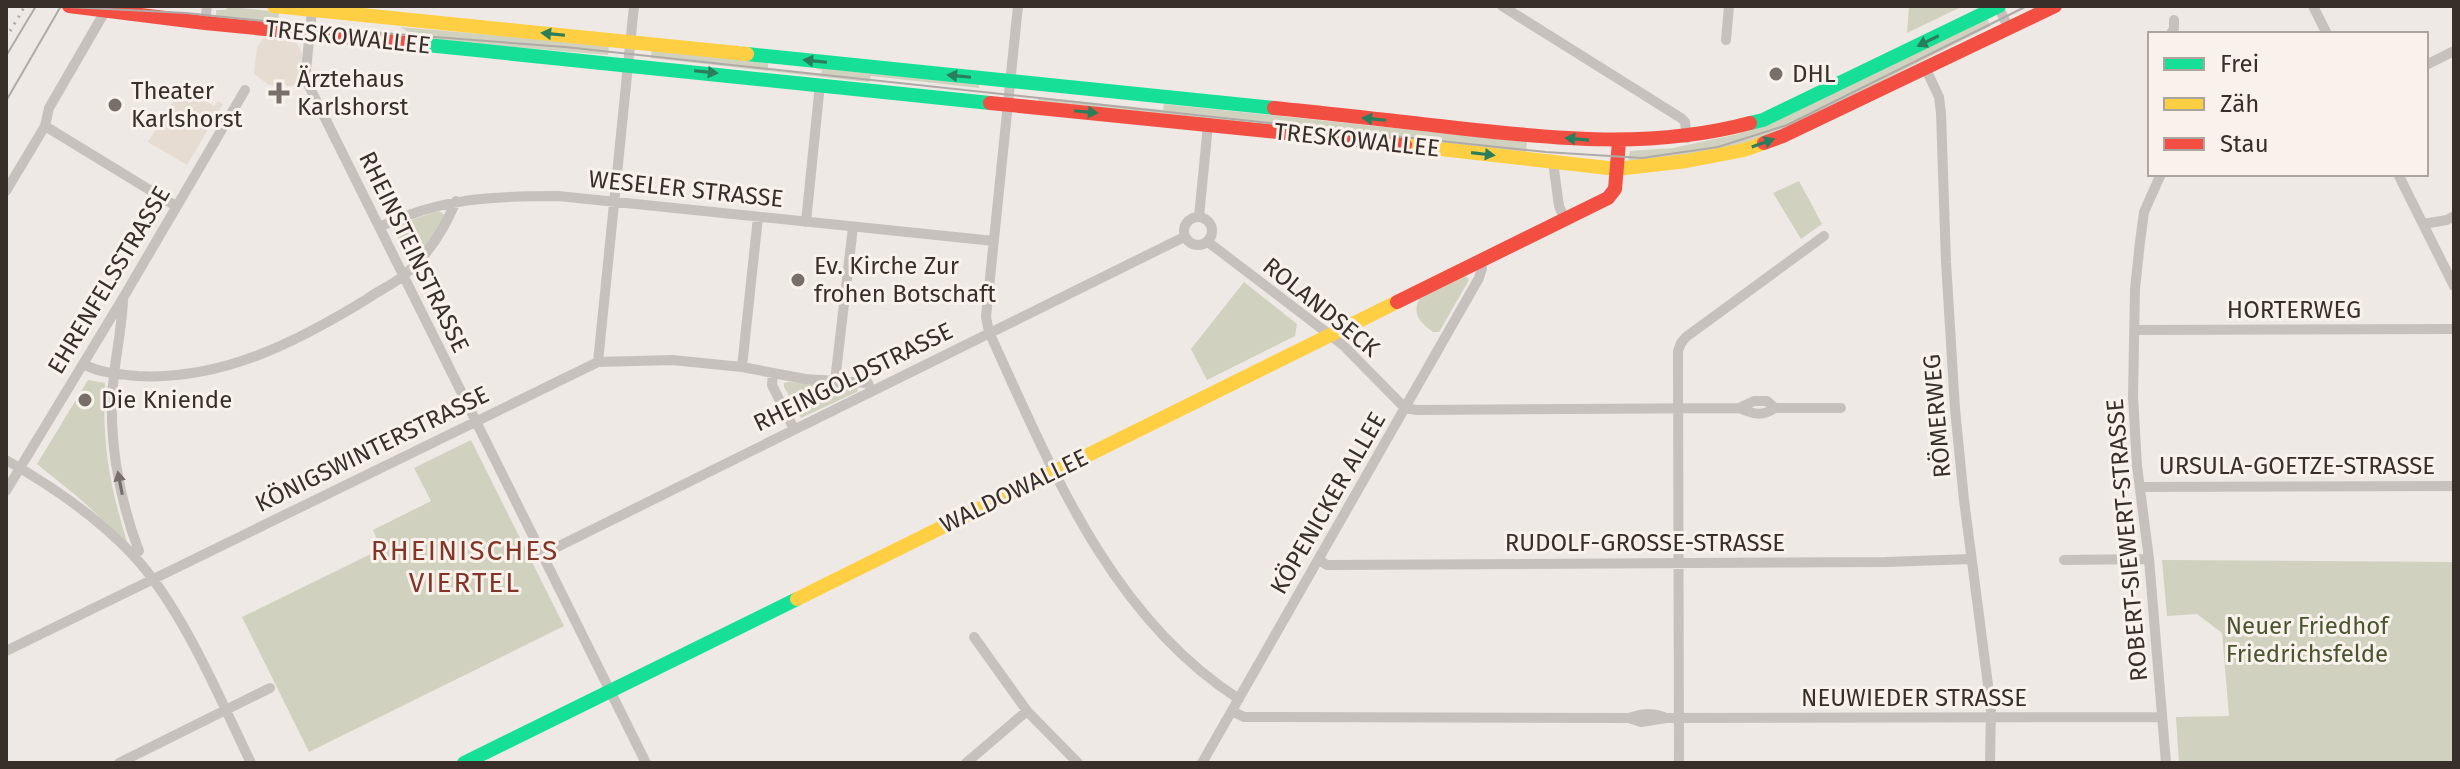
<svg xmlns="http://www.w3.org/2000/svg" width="2460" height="769" viewBox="0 0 2460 769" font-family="'Fira Sans',sans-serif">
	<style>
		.green { fill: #d0d2bf }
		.plaza { fill: #e7dcd2 }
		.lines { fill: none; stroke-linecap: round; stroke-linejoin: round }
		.street { stroke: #c7c1bd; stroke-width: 10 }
		.fast { stroke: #16e098; stroke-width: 14 }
		.slow { stroke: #ffcf43; stroke-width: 14 }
		.jam { stroke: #f24e42; stroke-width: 14 }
		.tram { stroke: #afaaa7; stroke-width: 2 }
		.rail { stroke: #afaaa7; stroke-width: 3; stroke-dasharray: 2 6; stroke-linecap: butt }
		.oneway { fill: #297e5c }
		.oneway2 { fill: #78706c }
		.poi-dot { fill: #786f6b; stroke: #f9f2ec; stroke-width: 3 }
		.labels { text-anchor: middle; stroke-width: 6; stroke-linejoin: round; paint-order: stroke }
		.street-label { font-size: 24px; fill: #382e2a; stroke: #f9f2ec }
		.poi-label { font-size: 24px; fill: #382e2a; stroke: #f9f2ec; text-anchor: start }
		.park-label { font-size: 24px; fill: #4a552f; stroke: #f9f2ec }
		.quarter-label { font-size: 28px; letter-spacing: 2px; fill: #833627; stroke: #f9f2ec }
	</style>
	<rect width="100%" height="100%" fill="#eee9e4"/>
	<path class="green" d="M1909,6H1963L1907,33Z
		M232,7L279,12L278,24L219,18V15H216V10H226L227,8Z
		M1986,17L1991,26L1790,127L1742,145L1687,157L1628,161L1630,151L1673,148L1738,134Z
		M400,27L609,45L608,55L420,39Z
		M652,49L768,62V70L821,75L822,70L816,69L817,67L979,84V88L871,76L869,82L651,58Z
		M1038,97L1163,110L1164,104L1527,142L1526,152L1038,101Z
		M1799,181L1822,224L1801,239L1773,193Z
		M439,211L445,215L427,246L410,262L392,226Z
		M1466,276L1469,280L1439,332H1433C1420,322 1412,315 1419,299Z
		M1244,282L1297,324L1295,336L1207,380L1191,349Z
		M88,380L105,383C102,445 109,482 127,542L79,498L37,464Z
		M788,382L857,386L858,389L857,392L801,418L784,387V383Z
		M471,440L564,626L309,752L242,617L381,549L373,530L431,501L414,468Z
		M2162,560L2454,562V763H2179L2176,717L2229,716L2222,633L2197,614L2167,616Z"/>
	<path class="plaza" d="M264,38L296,42L298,45L302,54L300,81L295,86H286L285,84L269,85L254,74L257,47Z
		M182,87L214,106L218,101L223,104L187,165L148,142Z"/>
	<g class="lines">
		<path class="street" d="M1018,6L986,317L989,332C1050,465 1110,617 1239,699
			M1502,6L1681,118L1685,122L1687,138
			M1998,6L2009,29
			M2313,6L2327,34
			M312,10L306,70L309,86L646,763
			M205,23L207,6
			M2171,34L2174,28V20
			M1726,40L1729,6
			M2426,65L2454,51
			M1925,67L1939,97L1941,113L1946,262L1955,409L1964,500L1991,708L1990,763
			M45,126L176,206
			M1553,162L1559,206L1565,220
			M2161,174L2144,212L2140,242L2135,289L2133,397L2137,466L2149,559L2166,763
			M2398,174L2454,286
			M6,191L45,126L49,108L107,8
			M1184 231a14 14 0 1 1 28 0a14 14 0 1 1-28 0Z
			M1199,217L1208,125
			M806,222L820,84
			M2423,224L2447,220L2454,216
			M379,227C441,198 491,196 558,196L994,241
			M1208,242L1343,345L1405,408
			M123,300C122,325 117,349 114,374C107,432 118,496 139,551L134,556
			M2134,330L2454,329
			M598,362L634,6
			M83,364C100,373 118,374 137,376C221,381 297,342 367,299C378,291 392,285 403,276C428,256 444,230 456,201
			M742,367L758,217
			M773,374L772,385L794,429
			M835,381L853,227
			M1405,408L1417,410L1739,408C1753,414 1762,417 1775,408H1841
			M1739,408L1754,401H1767L1775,408
			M6,460C52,486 97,517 133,555C183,609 219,697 251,763
			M2140,487L2454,486
			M6,491L123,298L245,90
			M541,555L1184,237
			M1319,560L1327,565L1886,562L1971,559
			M2064,560L2149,559
			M974,637L1027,711L1078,763
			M6,651L598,362L672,360L742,367L805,379L868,383L871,391
			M1232,711L1244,717L1629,718L1641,722L1666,718L2162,717
			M1629,718C1642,713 1651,713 1664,717
			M119,763L270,688
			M966,763L1027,711
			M1202,763L1479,278L1482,268L1479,262
			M1679,763L1678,351L1681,343L1686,337L1824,236"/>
		<path class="fast" d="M417,44L990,103
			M747,54L1274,108
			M1750,123L1763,120L1999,6
			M464,763L797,599"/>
		<path class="slow" d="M274,6L747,54
			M1405,145L1617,169L1687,161L1744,150L1764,143
			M797,599L1397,302"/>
		<path class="jam" d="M69,6L205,23L417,44
			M990,103L1405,145
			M1274,108C1335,114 1396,121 1457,128C1556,139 1653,149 1750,123
			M1764,143L1783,136L2055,6
			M1397,302L1608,198L1615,189L1619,142"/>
		<path class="tram" d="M48,6L186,13L369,32L565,47L1317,128L1546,152L1642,158L1718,147L1787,125L2027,6
			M6,56L36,6
			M6,101L61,6"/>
		<path class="rail" d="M6,38L25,6"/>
	</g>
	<defs><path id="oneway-solid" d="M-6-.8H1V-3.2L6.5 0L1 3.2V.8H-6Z" transform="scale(2)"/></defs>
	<g class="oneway">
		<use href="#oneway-solid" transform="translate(553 34) rotate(-174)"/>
		<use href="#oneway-solid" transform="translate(1928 41) rotate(154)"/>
		<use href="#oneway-solid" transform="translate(815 61) rotate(-174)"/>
		<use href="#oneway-solid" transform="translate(706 72) rotate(6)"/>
		<use href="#oneway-solid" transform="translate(959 76) rotate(-174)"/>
		<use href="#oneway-solid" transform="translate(1086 112) rotate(6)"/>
		<use href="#oneway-solid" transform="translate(1374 119) rotate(-174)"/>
		<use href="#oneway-solid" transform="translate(1577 139) rotate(-175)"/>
		<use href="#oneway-solid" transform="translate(1763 143) rotate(-20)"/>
		<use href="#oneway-solid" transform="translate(1483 154) rotate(7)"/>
	</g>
	<use class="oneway2" href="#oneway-solid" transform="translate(120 483) rotate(-101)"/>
	<g class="poi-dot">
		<circle cx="1776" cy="74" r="8"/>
		<path d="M275 81h8v8h8v8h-8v8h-8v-8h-8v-8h8z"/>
		<circle cx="115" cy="105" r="8"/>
		<circle cx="798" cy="280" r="8"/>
		<circle cx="85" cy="400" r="8"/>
	</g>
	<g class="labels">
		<g class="street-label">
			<text transform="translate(348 37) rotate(6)" y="8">TRESKOWALLEE</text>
			<text transform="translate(1357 140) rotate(6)" y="8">TRESKOWALLEE</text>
			<text transform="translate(686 189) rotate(6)" y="8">WESELER STRASSE</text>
			<text transform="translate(414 252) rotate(64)" y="8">RHEINSTEINSTRASSE</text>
			<text transform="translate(109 280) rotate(-59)" y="8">EHRENFELSSTRASSE</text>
			<text transform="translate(1321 307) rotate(39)" y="8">ROLANDSECK</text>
			<text x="2294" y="318">HORTERWEG</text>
			<text transform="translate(853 377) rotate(-26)" y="8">RHEINGOLDSTRASSE</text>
			<text transform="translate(1937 416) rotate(-95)" y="8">RÖMERWEG</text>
			<text transform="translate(372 449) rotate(-26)" y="8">KÖNIGSWINTERSTRASSE</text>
			<text x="2297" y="474">URSULA-GOETZE-STRASSE</text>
			<text transform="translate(1014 491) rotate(-26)" y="8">WALDOWALLEE</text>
			<text transform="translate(1328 503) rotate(-60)" y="8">KÖPENICKER ALLEE</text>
			<text transform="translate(2127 540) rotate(-95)" y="8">ROBERT-SIEWERT-STRASSE</text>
			<text x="1645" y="551">RUDOLF-GROSSE-STRASSE</text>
			<text x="1914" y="706">NEUWIEDER STRASSE</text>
		</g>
		<g class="poi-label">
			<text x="1792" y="82">DHL</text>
			<text x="297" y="87">Ärztehaus<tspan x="297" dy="28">Karlshorst</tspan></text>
			<text x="131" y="99">Theater<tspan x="131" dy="28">Karlshorst</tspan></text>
			<text x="814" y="274">Ev. Kirche Zur<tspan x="814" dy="28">frohen Botschaft</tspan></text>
			<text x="101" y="408">Die Kniende</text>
		</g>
		<g class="park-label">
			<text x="2307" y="634">Neuer Friedhof<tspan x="2307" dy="28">Friedrichsfelde</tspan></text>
		</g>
		<g class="quarter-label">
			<text x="465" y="560">RHEINISCHES<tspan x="465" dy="32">VIERTEL</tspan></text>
		</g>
	</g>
	<rect width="2460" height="769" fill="none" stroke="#382e2a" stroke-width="16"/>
	<rect x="2148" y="32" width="280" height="144" fill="#f9f2ec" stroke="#aca49e" stroke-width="2"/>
	<rect x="2164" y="58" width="40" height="12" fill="#16e098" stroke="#aca49e" stroke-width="2"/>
	<text x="2220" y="72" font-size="24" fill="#382e2a">Frei</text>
	<rect x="2164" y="98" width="40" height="12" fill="#ffcf43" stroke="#aca49e" stroke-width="2"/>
	<text x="2220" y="112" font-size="24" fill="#382e2a">Zäh</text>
	<rect x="2164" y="138" width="40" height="12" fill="#f24e42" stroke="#aca49e" stroke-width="2"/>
	<text x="2220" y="152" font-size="24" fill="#382e2a">Stau</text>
</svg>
